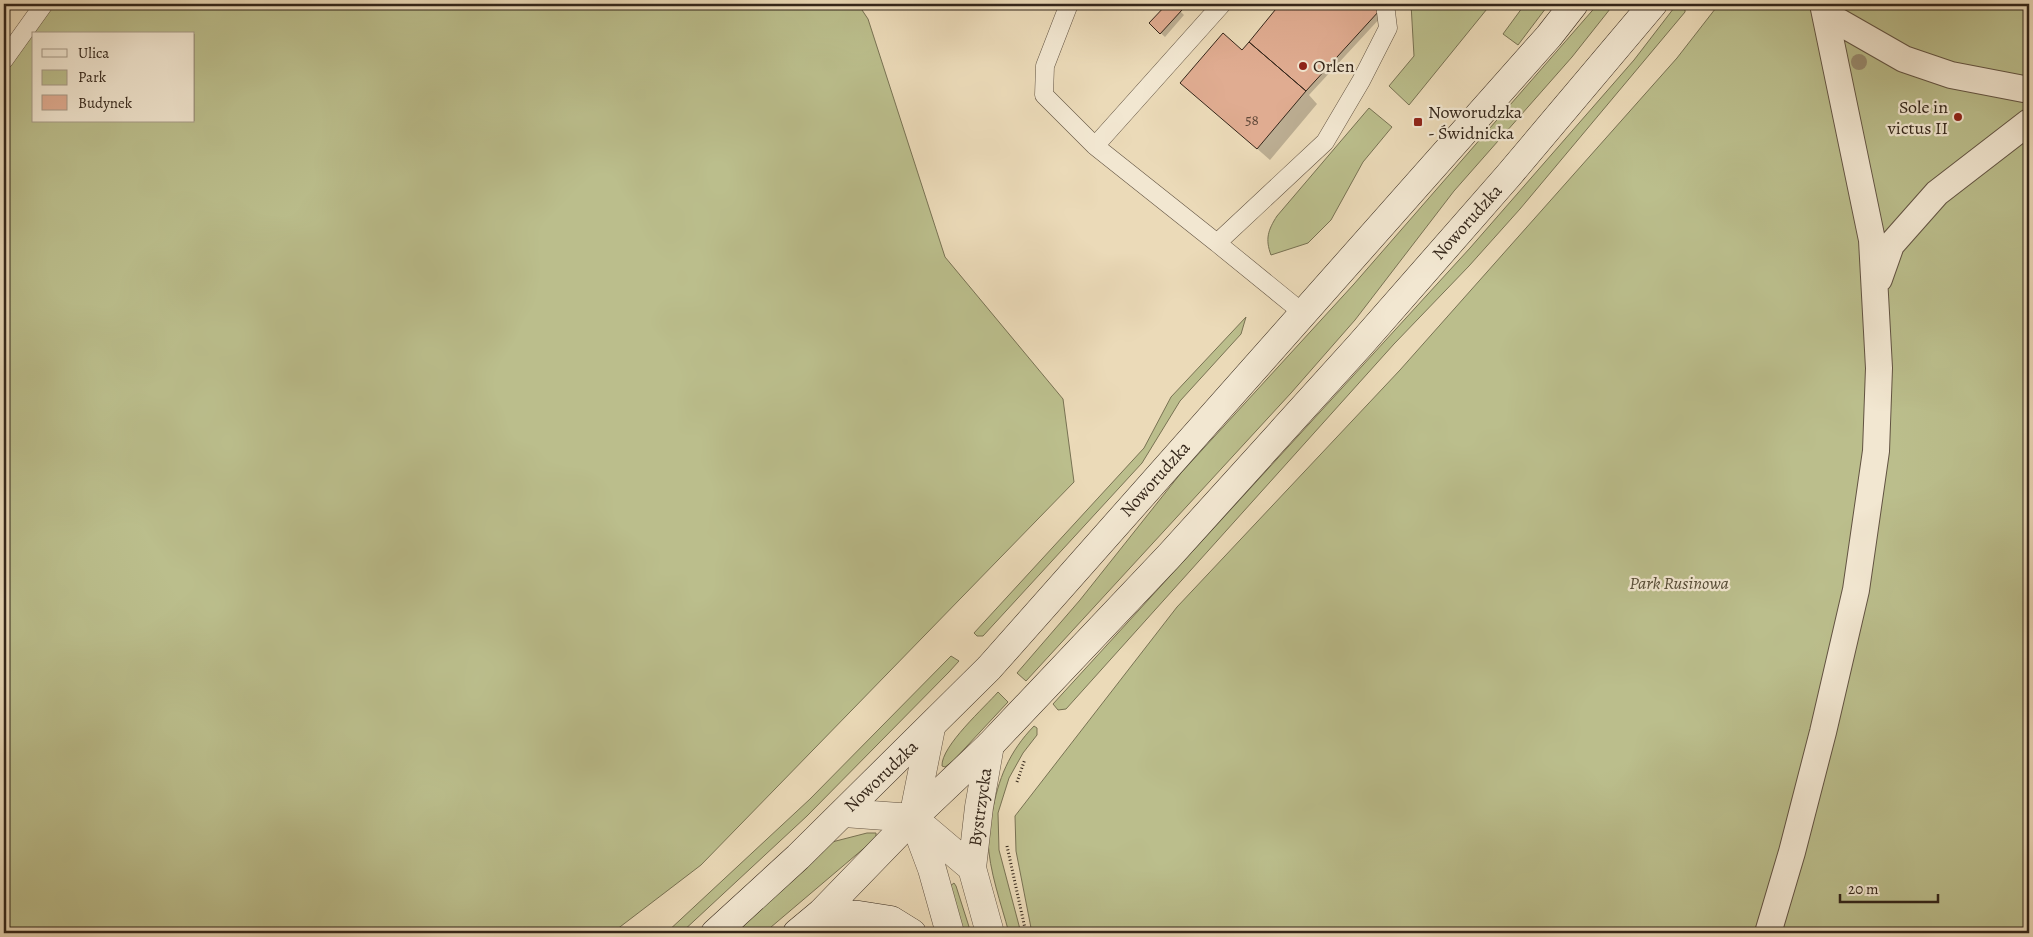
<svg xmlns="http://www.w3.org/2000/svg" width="2033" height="937" viewBox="0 0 2033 937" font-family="Alegreya,serif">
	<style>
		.green { fill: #bbbe8c; stroke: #787253; fill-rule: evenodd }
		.shadow { fill: #0003 }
		.building { fill: #e0ac91; stroke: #34261a }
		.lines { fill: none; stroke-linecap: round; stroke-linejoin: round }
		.service-casing { stroke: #625342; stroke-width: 19 }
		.pedestrian-casing { stroke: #625342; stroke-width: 28 }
		.tertiary-casing { stroke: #625342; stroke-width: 29 }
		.secondary-casing { stroke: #34261a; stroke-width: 29 }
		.path { stroke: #34261a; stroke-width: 3; stroke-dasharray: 1 2.5; stroke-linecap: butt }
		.service { stroke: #f2e7d1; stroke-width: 18 }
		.pedestrian { stroke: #f2e7d1; stroke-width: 26 }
		.tertiary { stroke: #f2e7d1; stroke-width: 28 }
		.secondary { stroke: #f2e7d1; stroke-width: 28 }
		.tree { fill: #998c70 }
		.poi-dot { fill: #8f2418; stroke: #f2e7d1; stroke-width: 2 }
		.labels { text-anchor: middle; stroke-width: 4.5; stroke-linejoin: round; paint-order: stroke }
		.number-label { font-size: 15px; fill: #5f4838 }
		.poi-label { font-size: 18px; fill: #34261a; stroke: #f2e7d1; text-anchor: start }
		.street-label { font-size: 18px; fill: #34261a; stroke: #f2e7d1 }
		.park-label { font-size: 18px; font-style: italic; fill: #564c36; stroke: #f2e7d1 }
	</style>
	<rect width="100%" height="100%" fill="#ebdab8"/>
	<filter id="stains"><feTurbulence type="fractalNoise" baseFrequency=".004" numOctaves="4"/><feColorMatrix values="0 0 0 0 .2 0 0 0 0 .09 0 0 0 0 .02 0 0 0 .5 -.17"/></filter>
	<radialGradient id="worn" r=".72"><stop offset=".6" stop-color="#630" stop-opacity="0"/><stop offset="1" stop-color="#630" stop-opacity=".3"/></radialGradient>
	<path class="green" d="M49,4H858L868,19L945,257L1063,399L1074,482L701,865L612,933H4V58ZM34,34H194V121H34Z
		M1411,4H1491L1409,105L1389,86L1414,56Z
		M1525,4H1549L1518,45L1503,34Z
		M1598,4H1614L1572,57L1454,191L1355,320L1291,393L1026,681L1017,673L1080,600L1181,473L1354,284Z
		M1677,4H1685V12L1520,209L1469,266L1394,344L1066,709L1058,710L1053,704L1470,248L1634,60Z
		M1719,4H2029V933H1032L1016,851L1015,816L1177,607L1400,370L1677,58Z
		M1369,108L1392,127L1363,162L1331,220L1308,243L1271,255C1265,239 1268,230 1277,216Z
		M1246,317L1241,334L1180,401L1142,463L983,636H977L974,633L1144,448L1171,397Z
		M951,656L959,661L949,672L807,816L681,933H666L810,799Z
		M998,692L1008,702L953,761L945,767L942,766C941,746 985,707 998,692Z
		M1034,726L1037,728V735L1023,753L1009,778L998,813L999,850L1021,933H1009C1001,903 989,871 988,840C987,832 990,822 992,814C998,779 1009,752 1034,726Z
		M867,833H876V838L764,933H736L832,842Z
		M954,883L956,886L971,933H964L950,886Z"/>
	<path class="shadow" d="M4,4H11L4,16Z
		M1168,4H1173L1184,15L1165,37L1150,23Z
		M1282,4H1368L1382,16L1309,95L1317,104L1270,160L1182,83L1242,51Z"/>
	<path class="building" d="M1167,4H1175L1182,10L1160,34L1149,23Z
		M1280,4H1370L1379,11L1306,91L1249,42Z
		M1223,33L1242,50L1249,42L1306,91L1257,149L1180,83Z"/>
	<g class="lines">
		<g class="service-casing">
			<path id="service" d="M1069,4L1045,66L1044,95L1095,146L1217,243
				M4,60L44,4
				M1095,146L1222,4
				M1303,313L1217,243L1325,142L1361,81L1388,28L1385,4"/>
		</g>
		<g class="pedestrian-casing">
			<path id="pedestrian" d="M1827,15L1904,59L1951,75L2029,90
				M1879,279L1891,245L1937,193L2029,122
				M1768,933L1792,852L1823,732L1856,590L1876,451L1879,368L1872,240L1823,4"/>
		</g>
		<g class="tertiary-casing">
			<path id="tertiary" d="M931,728L913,818L932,869L950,933
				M990,745L979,807L972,868L990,933
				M844,813L913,818L972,868"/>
		</g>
		<g class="secondary-casing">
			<path id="secondary" d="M821,913L859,915L891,920L912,933
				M715,933L798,857L989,668L1549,36L1574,4
				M797,933L821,913L913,818L990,745L1170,555L1360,345L1508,176L1653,4"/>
		</g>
		<path class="path" d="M1017,782L1025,759
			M1007,846L1026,933"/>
		<use href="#service" class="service"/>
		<use href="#pedestrian" class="pedestrian"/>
		<use href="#tertiary" class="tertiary"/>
		<use href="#secondary" class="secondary"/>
	</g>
	<circle class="tree" cx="1859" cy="62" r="8"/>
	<g class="poi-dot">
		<circle cx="1303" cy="66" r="5"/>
		<circle cx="1958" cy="117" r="5"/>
		<rect x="1413" y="117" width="10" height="10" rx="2.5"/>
	</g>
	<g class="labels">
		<g class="number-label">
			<text x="1252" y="125">58</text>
		</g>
		<g class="poi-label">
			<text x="1313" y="72">Orlen</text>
			<text x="1948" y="113" text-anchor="end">Sole in<tspan x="1948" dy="21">victus II</tspan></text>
			<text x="1428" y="118">Noworudzka<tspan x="1428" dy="21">- Świdnicka</tspan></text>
		</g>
		<g class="street-label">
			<text transform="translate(1467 222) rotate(-48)" y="6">Noworudzka</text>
			<text transform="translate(1155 479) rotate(-48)" y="6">Noworudzka</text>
			<text transform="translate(881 776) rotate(-44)" y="6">Noworudzka</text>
			<text transform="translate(980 807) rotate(-82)" y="6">Bystrzycka</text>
		</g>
		<g class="park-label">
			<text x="1679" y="589">Park Rusinowa</text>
		</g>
	</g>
	<rect width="2033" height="937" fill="none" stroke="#ebdab8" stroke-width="20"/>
	<rect x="5" y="5" width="2023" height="927" fill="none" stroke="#34261a" stroke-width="2.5"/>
	<rect x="10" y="10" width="2013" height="917" fill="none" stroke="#34261a"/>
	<rect x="32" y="32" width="162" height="90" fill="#f2e7d1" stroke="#a69a88"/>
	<rect x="42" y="49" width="25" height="8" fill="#f2e7d1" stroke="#a69a88"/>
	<text x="78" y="58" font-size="15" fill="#34261a">Ulica</text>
	<rect x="42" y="70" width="25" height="15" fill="#bbbe8c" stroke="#a69a88"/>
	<text x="78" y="82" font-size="15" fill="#34261a">Park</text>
	<rect x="42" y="95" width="25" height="15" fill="#e0ac91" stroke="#a69a88"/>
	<text x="78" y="108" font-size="15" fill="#34261a">Budynek</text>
	<path d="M1840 894v8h98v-8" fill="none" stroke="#34261a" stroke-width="2.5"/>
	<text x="1848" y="894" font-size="15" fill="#34261a" stroke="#f2e7d1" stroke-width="4" paint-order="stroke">20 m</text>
	<rect width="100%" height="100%" filter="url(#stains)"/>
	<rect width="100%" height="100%" fill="url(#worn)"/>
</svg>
